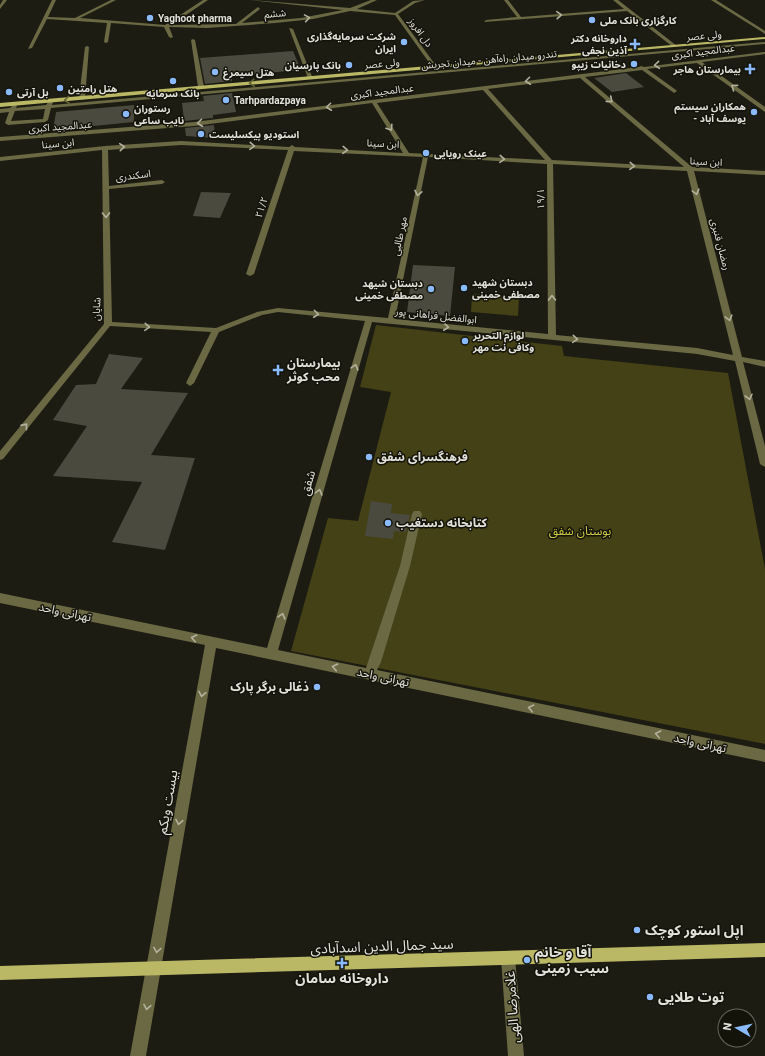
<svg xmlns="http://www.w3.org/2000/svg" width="765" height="1056" viewBox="0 0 765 1056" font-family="Roboto,'Noto Sans Arabic',sans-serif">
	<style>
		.green { fill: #434115 }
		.building { fill: #4a4a3f }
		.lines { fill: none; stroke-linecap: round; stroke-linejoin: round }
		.minor { fill: #6a6943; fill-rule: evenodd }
		.major { fill: #bab865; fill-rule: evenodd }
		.oneway { stroke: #b2b29e }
		.oneway2 { stroke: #666638 }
		.poi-dot { fill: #8abafc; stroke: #13130a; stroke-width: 1.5 }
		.labels { text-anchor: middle; stroke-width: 3; stroke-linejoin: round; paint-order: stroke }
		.far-street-label { font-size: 10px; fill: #e2e2db; stroke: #13130a }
		.far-poi-label { font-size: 10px; font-weight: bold; fill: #e2e2db; stroke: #13130a; text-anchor: start }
		.poi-label { font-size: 12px; font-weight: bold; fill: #e2e2db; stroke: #13130a; text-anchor: start }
		.street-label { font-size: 12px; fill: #e2e2db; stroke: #13130a }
		.park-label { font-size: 12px; fill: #d3cd44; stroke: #13130a }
		.near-street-label { font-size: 14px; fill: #e2e2db; stroke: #13130a }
		.near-poi-label { font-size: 14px; font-weight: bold; fill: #e2e2db; stroke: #13130a; text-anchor: start }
	</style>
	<rect width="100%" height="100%" fill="#1d1c13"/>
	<path class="green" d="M472,294L519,297L518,316L471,312Z
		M376,325L562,346L564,356L728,373L765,569V744L291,651L328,518L358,521L391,392L360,387Z"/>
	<path class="building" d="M293,51L301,70L232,76V81L205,84L200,58Z
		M626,73L644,87L612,92L594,78Z
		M232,93L236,112L213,115V118L184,121L182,103L204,101L203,96Z
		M134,105V122L53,130L56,112Z
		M214,125L215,138L186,136L185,128Z
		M201,192L231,193L220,218L193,216Z
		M413,265L455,267L450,316L407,312Z
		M109,354L143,358L121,389L188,393L151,455L195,458L165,550L112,542L142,482L53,476L87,426L53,420L76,385L96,384Z
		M371,501L392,504L391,513L410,515L406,532L394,531L393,539L365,536Z"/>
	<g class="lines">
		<path class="minor" d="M3,0H7L0,9V5Z
			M52,0H56L48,17L75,18L111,0H116L80,18L165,25L203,0H208L171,25L236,24L258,7L260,9L242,23L301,18L343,10L250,0L350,8L371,0H377L357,9L395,13L413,1L425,0L415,3L398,14L437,67L433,68L395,15L350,11L313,19L275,23L207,28L169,27L173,37L171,38L169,37L164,27L111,23L108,42L106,43L104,42L107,23L47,19L32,48L28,49Z
			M504,0H508L521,17L624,9L613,0H618L677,46L673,47L627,11L484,22L486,20L517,17Z
			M711,0H716L765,31V34Z
			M289,28L293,29L313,79L308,78Z
			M193,39L195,40L204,87L201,89L198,87L191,40Z
			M765,42V44L51,108L48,120L45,122L8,125L5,123L9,112L0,113V109L10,108L14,104L17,106L16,108L46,105L50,100L53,102L52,105ZM45,109L43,119L11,121L15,111Z
			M87,46L89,47L85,98L82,100L79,98L85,47Z
			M765,52V54L702,62L765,107V112L697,63L647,69L676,90L677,91L674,93L642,70L585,77L692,167L765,171V175L694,171L742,357L765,361V367L743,362L765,446V467L760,464L735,361L697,354L372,322L278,650L366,668L400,566L412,514L414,511H420L422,514L410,566L381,662L377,670L765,750V762L216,648L146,1056H130L205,645L0,603V593L267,648L365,321L278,312L262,315L219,332L194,383L190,386L186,383L211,332L110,326L3,459L0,460V451L104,324L102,150L0,161V157L105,146L181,141L289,147L292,145L295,147L403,153L372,103L194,126L0,141V137L194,122L639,67L641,66L644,67ZM580,78L684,167L552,160L488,89ZM483,90L545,160L409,153L377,103ZM181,145L288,150L246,274L250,276L254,274L294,151L423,157L388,318L278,308L257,312L216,328L112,322L109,189L162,184L165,182L162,180L109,186L108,150ZM428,157L547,164L548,334L395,319ZM553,164L687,171L733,355L697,348L556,335Z
			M508,951L513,953L515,958L524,1056H508L501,958L503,953Z"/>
		<path class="major" d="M765,37V39L0,107V103Z
			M765,943V957L0,980V966Z"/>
	</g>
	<defs><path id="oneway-chevron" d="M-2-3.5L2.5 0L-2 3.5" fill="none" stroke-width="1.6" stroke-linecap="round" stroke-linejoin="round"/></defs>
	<g class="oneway">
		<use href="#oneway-chevron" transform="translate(559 15) rotate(-4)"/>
		<use href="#oneway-chevron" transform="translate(307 18) rotate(-9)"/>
		<use href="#oneway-chevron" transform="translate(657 65) rotate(174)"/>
		<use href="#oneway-chevron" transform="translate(528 81) rotate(173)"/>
		<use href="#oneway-chevron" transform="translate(734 87) rotate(-144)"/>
		<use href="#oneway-chevron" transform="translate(610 100) rotate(40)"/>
		<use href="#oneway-chevron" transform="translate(329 107) rotate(173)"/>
		<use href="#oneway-chevron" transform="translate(200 123) rotate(173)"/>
		<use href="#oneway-chevron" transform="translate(390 128) rotate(57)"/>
		<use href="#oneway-chevron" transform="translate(252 146) rotate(3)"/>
		<use href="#oneway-chevron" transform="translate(122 147) rotate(-5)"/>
		<use href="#oneway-chevron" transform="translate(345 150) rotate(3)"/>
		<use href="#oneway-chevron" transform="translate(502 159) rotate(3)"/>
		<use href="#oneway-chevron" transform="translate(632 166) rotate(3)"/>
		<use href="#oneway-chevron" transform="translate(696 192) rotate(75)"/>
		<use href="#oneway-chevron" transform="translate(418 193) rotate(102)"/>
		<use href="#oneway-chevron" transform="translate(106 215) rotate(89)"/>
		<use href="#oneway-chevron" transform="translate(552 298) rotate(-91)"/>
		<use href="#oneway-chevron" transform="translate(316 314) rotate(6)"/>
		<use href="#oneway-chevron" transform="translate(729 318) rotate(75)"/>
		<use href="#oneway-chevron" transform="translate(147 327) rotate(4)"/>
		<use href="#oneway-chevron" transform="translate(446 327) rotate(6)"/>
		<use href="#oneway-chevron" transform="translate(575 339) rotate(5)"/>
		<use href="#oneway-chevron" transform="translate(355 367) rotate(-74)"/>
		<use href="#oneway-chevron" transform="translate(749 397) rotate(77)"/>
		<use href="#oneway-chevron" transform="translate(25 426) rotate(-51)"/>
		<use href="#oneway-chevron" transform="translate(319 492) rotate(-74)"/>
		<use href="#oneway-chevron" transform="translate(282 616) rotate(-74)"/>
		<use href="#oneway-chevron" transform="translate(194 638) rotate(-168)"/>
		<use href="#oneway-chevron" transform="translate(335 667) rotate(-168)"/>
		<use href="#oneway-chevron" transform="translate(202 694) rotate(100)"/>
		<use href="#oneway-chevron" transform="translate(531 708) rotate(-168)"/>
		<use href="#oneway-chevron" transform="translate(658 734) rotate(-168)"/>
		<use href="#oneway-chevron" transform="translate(179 822) rotate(100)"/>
		<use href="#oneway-chevron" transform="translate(157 950) rotate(100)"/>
		<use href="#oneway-chevron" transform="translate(147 1007) rotate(100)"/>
	</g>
	<g class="oneway2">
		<use href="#oneway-chevron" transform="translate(252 83) rotate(175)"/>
		<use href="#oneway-chevron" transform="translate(67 100) rotate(175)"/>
	</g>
	<g class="poi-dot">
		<circle cx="150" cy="18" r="4"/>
		<circle cx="592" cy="20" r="4"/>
		<circle cx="404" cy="42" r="4"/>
		<path d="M633 38h4v4h4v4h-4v4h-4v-4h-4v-4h4z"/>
		<circle cx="634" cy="64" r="4"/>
		<circle cx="349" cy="65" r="4"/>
		<path d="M748 63h4v4h4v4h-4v4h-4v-4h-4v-4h4z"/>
		<circle cx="215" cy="72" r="4"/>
		<circle cx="173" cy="81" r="4"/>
		<circle cx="60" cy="88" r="4"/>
		<circle cx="9" cy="92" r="4"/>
		<circle cx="226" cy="100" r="4"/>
		<circle cx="754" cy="112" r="4"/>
		<circle cx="126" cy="114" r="4"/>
		<circle cx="201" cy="134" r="4"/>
		<circle cx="426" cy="153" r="4"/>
		<circle cx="464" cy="288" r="4"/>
		<circle cx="431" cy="289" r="4"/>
		<circle cx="465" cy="341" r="4"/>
		<path d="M276 364h4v4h4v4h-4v4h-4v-4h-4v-4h4z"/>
		<circle cx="369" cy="457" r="4"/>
		<circle cx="388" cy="523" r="4"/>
		<circle cx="317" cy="687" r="4"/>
		<circle cx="637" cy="930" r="4"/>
		<circle cx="527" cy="960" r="4"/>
		<path d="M340 957h4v4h4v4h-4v4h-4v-4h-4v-4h4z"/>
		<circle cx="650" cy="997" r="4"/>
	</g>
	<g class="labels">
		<g class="far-street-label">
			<text transform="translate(275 13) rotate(-5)" y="4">ششم</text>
			<text transform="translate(421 32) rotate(54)" y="4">دل افروز</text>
			<text transform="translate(704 35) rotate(-5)" y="4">ولی عصر</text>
			<text transform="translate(703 51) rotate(-7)" y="4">عبدالمجید اکبری</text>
			<text transform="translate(489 59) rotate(-5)" y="4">تندرو میدان راه‌آهن - میدان تجریش</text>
			<text transform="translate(382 63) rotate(-5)" y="4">ولی عصر</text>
			<text transform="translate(382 91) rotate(-7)" y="4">عبدالمجید اکبری</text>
			<text transform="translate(60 126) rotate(-4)" y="4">عبدالمجید اکبری</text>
			<text transform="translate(58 143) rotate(-5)" y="4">ابن سینا</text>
			<text transform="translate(383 143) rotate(3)" y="4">ابن سینا</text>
			<text transform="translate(706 161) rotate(3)" y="4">ابن سینا</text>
			<text transform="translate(133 175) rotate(-7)" y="4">اسکندری</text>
			<text transform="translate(540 199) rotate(-91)" y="4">۱۹/۱</text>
			<text transform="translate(261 207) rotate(-72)" y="4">۲۱/۲</text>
			<text transform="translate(399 236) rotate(-78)" y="4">مهر طالبی</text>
			<text transform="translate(721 244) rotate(75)" y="4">رمضان قنبری</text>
			<text transform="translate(96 309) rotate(-88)" y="4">شایان</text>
			<text transform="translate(436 315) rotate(6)" y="4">ابوالفضل فراهانی پور</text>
		</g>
		<g class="far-poi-label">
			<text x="158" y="22">Yaghoot pharma</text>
			<text x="600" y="24">کارگزاری بانک ملی</text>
			<text x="396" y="40" text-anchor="end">شركت سرمايه‌گذاری<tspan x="396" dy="12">ايران</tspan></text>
			<text x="627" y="42" text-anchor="end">داروخانه دکتر<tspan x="627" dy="12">آذین نجفی</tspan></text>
			<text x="626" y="68" text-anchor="end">دخانیات زیپو</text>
			<text x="341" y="69" text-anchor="end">بانک پارسیان</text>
			<text x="741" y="73" text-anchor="end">بیمارستان هاجر</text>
			<text x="223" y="76">هتل سیمرغ</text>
			<text x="68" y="92">هتل رامتین</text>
			<text x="17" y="96">بل آرتی</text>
			<text x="173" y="97" text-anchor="middle">بانک سرمایه</text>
			<text x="234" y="104">Tarhpardazpaya</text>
			<text x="746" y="110" text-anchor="end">همکاران سیستم<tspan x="746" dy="12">- یوسف آباد</tspan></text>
			<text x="134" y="112">رستوران<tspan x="134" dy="12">نایب ساعی</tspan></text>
			<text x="209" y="138">استودیو پیکسلیست</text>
			<text x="434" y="157">عینک رویایی</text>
			<text x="472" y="286">دبستان شهید<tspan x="472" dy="12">مصطفی خمینی</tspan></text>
			<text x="423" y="287" text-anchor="end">دبستان شیهد<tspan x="423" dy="12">مصطفی خمینی</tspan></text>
			<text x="473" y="339">لوازم التحریر<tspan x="473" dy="12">وکافی نت مهر</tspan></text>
		</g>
		<g class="poi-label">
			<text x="287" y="367">بیمارستان<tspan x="287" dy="14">محب کوثر</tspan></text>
			<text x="377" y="461">فرهنگسرای شفق</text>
			<text x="396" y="527">کتابخانه دستغیب</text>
			<text x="309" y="691" text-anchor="end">ذغالی برگر پارک</text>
		</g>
		<g class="street-label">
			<text transform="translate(308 483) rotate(-74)" y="4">شفق</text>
			<text transform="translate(65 612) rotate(12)" y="4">تهرانی واحد</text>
			<text transform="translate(383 677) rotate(12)" y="4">تهرانی واحد</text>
			<text transform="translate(700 743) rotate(12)" y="4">تهرانی واحد</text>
		</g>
		<g class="park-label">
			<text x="580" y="535">بوستان شفق</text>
		</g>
		<g class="near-street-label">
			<text transform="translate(167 802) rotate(-80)" y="5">بیست‌ ویکم</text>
			<text transform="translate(382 946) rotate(-2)" y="5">سید جمال الدین اسدآبادی</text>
			<text transform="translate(512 1007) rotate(-94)" y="5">غلامرضا الهی</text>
		</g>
		<g class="near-poi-label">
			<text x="645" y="935">اپل استور کوچک</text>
			<text x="535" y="957">آقا و خانم<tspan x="535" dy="16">سیب زمینی</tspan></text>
			<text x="342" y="983" text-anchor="middle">داروخانه سامان</text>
			<text x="658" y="1002">توت طلایى</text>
		</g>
	</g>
	<g transform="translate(737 1028) rotate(279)"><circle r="19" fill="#13130a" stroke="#66665e"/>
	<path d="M0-3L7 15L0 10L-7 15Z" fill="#8abafc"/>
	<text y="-6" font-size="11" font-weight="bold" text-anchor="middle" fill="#e2e2db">N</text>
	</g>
</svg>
